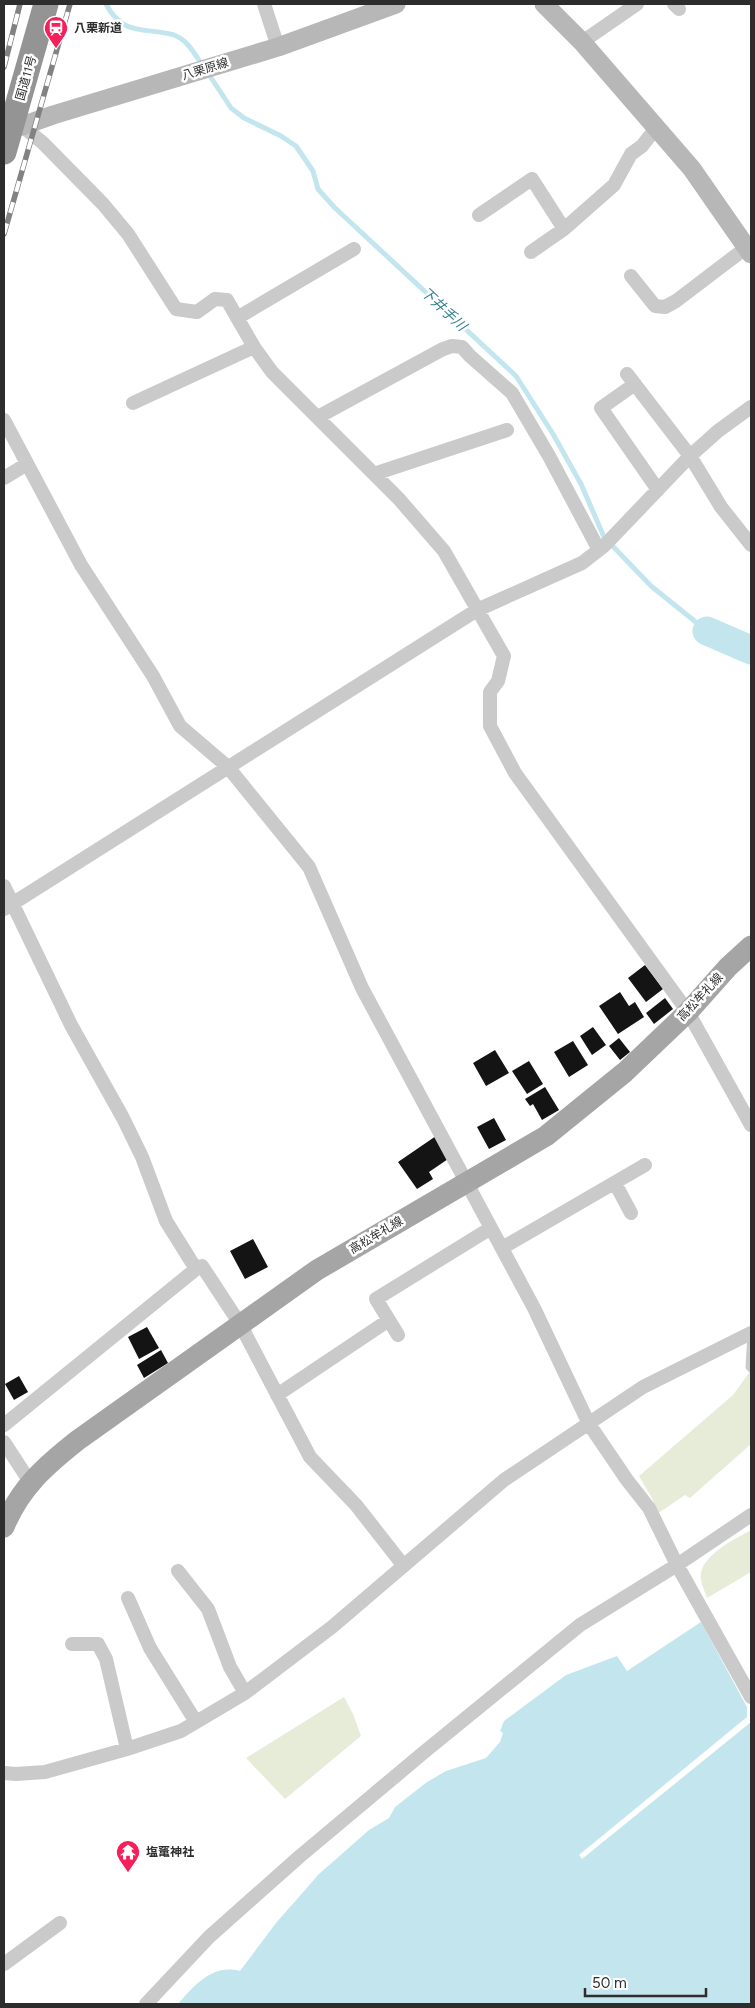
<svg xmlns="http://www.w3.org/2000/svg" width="755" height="2008" viewBox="0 0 755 2008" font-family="Figtree,'Noto Sans JP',sans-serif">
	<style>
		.green { fill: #e7ecd9 }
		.water { fill: #c3e6ee }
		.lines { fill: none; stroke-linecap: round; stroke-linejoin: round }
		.stream { stroke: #c3e6ee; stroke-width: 5 }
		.river { stroke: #c3e6ee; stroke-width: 29 }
		.building { fill: #141414 }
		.lane { stroke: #cacaca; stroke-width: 7 }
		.street { stroke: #cacaca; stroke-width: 14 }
		.secondary { stroke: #b7b7b7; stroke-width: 19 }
		.primary { stroke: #a5a5a5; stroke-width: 21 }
		.highway { stroke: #949494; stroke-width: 25 }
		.rail-casing { stroke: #828282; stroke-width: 5.5 }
		.rail { stroke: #fff; stroke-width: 4; stroke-dasharray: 11; stroke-linecap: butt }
		.labels { text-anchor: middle; stroke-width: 5; stroke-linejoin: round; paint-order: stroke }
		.poi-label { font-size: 12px; font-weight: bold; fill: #2d2d2d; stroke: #fff; text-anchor: start }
		.street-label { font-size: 12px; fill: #2d2d2d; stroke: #fff }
		.water-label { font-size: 14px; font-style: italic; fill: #327e8f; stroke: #fff }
	</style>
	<rect width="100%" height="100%" fill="#fff"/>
	<path class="green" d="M751,1370V1444L690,1498L685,1495L657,1514L653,1500L639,1476L733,1395Z
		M751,1530V1572L707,1598C705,1592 702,1586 701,1580C697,1557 735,1539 751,1530Z
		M344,1697L353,1714L361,1736L285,1799L246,1758Z"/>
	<path class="water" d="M701,1622L747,1707V1717L579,1855L582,1859L751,1722V2004H178C195,1985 212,1964 240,1971L276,1923L319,1874L369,1830L389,1818L395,1807L427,1782L446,1771L486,1758L500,1742L503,1733L500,1731L504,1721L566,1675L617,1656L627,1671Z"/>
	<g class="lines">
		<path class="stream" d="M106,4C123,37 146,27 174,35C188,40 195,55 203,66
			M208,73L231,108L244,118L281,136L296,146L313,171L318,189L335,208L516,376L553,434L581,484L604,537L651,586L707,631"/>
		<path class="river" d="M707,631L751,650"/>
	</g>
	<path class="building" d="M645,965L663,989L646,1002L628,978Z
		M620,992L629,1006L635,1002L644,1017L618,1034L599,1006Z
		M665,998L673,1009L654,1024L646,1013Z
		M593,1027L606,1045L592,1055L580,1036Z
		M619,1038L630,1052L620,1060L609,1046Z
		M573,1041L588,1065L569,1077L554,1052Z
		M495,1050L509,1073L486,1086L473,1063Z
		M529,1061L543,1084L527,1094L512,1071Z
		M545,1087L559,1110L542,1120L533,1104L530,1106L525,1099Z
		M494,1118L506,1140L489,1149L477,1127Z
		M436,1136L451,1157L429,1172L433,1179L417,1189L398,1162Z
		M253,1239L268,1267L245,1279L230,1251Z
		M147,1327L159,1348L139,1359L128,1337Z
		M161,1350L168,1363L144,1378L137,1365Z
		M19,1376L28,1392L14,1400L5,1384Z"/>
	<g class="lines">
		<path class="lane" d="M751,1334L749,1367L751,1369"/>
		<path class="street" d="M264,4L278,47
			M674,4L679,9
			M582,42L637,4
			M22,126L43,143L103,204L128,234L176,309L197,312L215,299L227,300L254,347L272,372L399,499L444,551L504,656L498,681L490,692V726L515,773L688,1012L751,1125
			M479,215L532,179L564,229
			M531,252L564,229L614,185L631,154L642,146L656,128
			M631,276L655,306L665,307L676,301L747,247
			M237,318L354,249
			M627,374L690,456L721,507L751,545
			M635,384L601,408L658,490
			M133,403L254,347
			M318,417L443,349L452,346L462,347L470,356L512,393L549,456L599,550
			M4,420L81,565L153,676L180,726L228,767L309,867L362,988L534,1308L589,1424L627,1480L649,1508L677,1565L751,1697
			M374,474L507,430
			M4,478L27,464
			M4,886L71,1025L123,1118L142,1157L166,1221L196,1269L202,1266L240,1324L310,1457L356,1505L403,1565
			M4,909L477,610L582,563L604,546L690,456L718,431L751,407
			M615,1183L631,1213
			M502,1248L645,1165
			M398,1335L376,1299L491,1228
			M277,1395L389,1320
			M4,1425L196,1269
			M4,1442L30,1482
			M178,1571L208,1609L230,1667L245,1693
			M128,1598L150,1648L196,1722
			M72,1644H98L106,1659L127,1749
			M4,1773L16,1774L45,1772L127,1749L181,1731L245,1693L332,1627L504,1480L643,1387L751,1333
			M4,1964L60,1923
			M146,2004L209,1937L299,1857L423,1753L580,1625L677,1565L751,1515"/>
		<path class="secondary" d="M544,4L582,42L692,169L751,254
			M12,127L22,126L53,115L278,47L396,4"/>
		<path class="primary" d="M4,1527C20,1488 45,1466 78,1440L317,1270L546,1136L625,1072L688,1012L728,967L751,946"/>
		<path class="highway" d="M4,152L46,4"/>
		<g class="rail-casing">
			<path id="rail" d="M4,67L20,4
				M4,234L70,4"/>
		</g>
		<use href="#rail" class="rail"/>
	</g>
	<defs>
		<g id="station-pin" transform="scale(1.25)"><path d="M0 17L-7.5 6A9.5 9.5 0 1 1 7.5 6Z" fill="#f41f5b" stroke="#fff"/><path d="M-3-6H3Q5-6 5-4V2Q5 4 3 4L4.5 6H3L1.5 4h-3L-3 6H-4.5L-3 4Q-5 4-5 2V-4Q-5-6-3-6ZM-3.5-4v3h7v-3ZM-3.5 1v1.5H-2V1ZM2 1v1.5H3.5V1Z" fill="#fff"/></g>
		<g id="temple-pin" transform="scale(1.25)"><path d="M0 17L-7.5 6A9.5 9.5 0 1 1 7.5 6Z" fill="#f41f5b" stroke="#fff"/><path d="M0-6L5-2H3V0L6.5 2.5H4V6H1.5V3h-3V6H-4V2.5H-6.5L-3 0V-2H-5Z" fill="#fff"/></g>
	</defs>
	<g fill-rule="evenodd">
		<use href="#station-pin" x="56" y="28"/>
		<use href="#temple-pin" x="128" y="1852"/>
	</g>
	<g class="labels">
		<g class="poi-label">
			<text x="74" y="32">八栗新道</text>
			<text x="146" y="1856">塩竃神社</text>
		</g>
		<g class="street-label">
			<text transform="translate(205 69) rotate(-17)" y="4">八栗原線</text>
			<text transform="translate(26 78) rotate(-74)" y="4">国道11号</text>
			<text transform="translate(700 997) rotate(-47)" y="4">高松牟礼線</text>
			<text transform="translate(376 1235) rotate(-31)" y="4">高松牟礼線</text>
		</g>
		<g class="water-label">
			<text transform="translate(444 309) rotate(43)" y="5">下井手川</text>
		</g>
	</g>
	<rect width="755" height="2008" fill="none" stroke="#2d2d2d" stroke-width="10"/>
	<path d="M585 1988v8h121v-8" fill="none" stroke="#2d2d2d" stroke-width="2.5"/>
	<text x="592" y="1988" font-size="15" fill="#2d2d2d" stroke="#ffffff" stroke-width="4" paint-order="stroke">50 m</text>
</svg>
